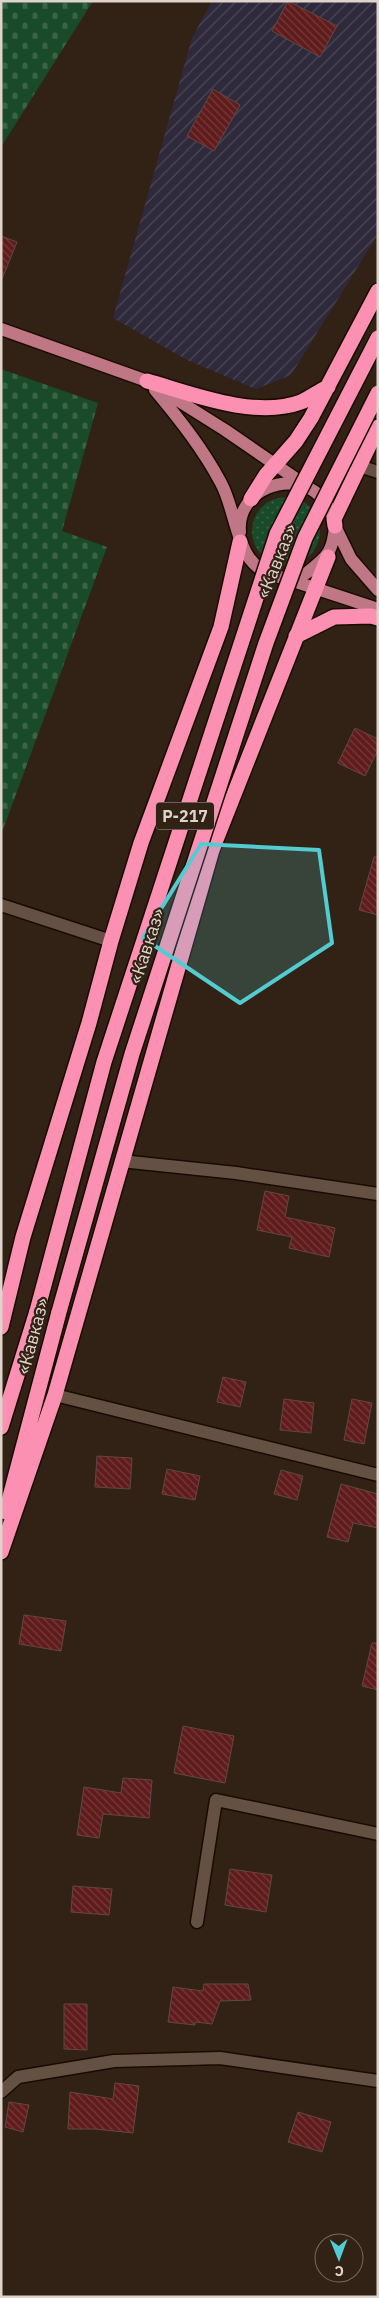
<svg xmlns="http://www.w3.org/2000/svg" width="379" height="2298" viewBox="0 0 379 2298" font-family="'IBM Plex Sans',sans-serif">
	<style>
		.industrial { fill: url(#industrial-furrows) }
		.grass { fill: url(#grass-dots) }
		.cemetery { fill: url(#cemetery-stones) }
		.building { fill: url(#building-back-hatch); stroke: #604745 }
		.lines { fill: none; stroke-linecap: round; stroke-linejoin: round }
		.minor-casing { stroke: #1a0b02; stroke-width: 15 }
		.major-casing { stroke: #1a0b02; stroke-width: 15 }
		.highway-casing { stroke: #1a0b02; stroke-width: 18 }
		.minor { stroke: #645143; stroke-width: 12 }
		.major { stroke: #bf7786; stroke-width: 12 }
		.highway { stroke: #fb90b2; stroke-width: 15 }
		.highway-bridge-casing { stroke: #1a0b02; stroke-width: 18; stroke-linecap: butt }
		.highway-bridge { stroke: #fb90b2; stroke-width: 15 }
		.marked { fill: #52ccd0; fill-opacity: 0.2; stroke: #52ccd0; stroke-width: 4; stroke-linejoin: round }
		.labels { text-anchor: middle; stroke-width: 4.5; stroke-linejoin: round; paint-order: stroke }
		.shield { fill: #322215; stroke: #ab9f95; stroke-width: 1 }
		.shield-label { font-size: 16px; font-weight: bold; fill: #dfd4cc }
		.street-label { font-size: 18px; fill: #dfd4cc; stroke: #322215 }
	</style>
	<defs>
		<pattern id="industrial-furrows" width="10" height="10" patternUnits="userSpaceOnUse" patternTransform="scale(1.25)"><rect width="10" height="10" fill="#2f2a3b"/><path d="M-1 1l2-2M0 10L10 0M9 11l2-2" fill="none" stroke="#4d4856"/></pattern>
		<pattern id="grass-dots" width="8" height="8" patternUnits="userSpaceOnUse" patternTransform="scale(1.25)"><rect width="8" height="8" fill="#194a2a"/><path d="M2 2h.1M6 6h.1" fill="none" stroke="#3a6348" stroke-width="1.8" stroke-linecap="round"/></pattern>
		<pattern id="cemetery-stones" width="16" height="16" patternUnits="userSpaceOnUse" patternTransform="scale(1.25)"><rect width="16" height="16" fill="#194a2a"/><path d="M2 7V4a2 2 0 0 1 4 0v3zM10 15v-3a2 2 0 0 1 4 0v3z" fill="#3a6348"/></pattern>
		<pattern id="building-back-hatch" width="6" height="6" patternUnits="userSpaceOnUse" patternTransform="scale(1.25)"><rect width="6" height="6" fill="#601b1b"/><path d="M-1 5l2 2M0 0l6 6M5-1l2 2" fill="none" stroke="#763b3b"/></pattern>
	</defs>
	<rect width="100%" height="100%" fill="#322215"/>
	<path class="industrial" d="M212,1H378V234L291,375L256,389L187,360L113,318L192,38Z"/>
	<path class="grass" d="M252 531a34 34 0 1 1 68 0a34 34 0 1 1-68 0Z"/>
	<path class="cemetery" d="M1,1H93L1,147Z
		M1,369L98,403L62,531L107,547L1,835Z"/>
	<path class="building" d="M288,1L337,26L320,57L272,31Z
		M213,89L240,105L214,151L187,136Z
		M1,236L17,242L2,279H1Z
		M355,728L378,739V750L365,776L338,763Z
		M374,857H378V915L359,910Z
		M265,1191L289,1196L285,1217L335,1228L329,1257L289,1248L292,1237L257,1230Z
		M223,1377L246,1382L240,1407L217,1402Z
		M284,1399L314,1403L311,1433L280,1430Z
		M352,1399L372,1403L364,1444L344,1440Z
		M97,1456L132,1458L130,1489L95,1487Z
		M167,1469L200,1476L195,1500L162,1494Z
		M281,1470L303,1476L297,1500L274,1494Z
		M341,1484L378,1494V1528L353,1523L348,1542L327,1537Z
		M24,1615L66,1621L61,1651L19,1644Z
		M372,1643H378V1690L362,1686Z
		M183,1726L234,1736L225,1783L174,1773Z
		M123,1778L152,1780L149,1818L103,1814L99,1838L77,1835L84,1787L121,1793Z
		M230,1869L272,1875L266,1912L225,1905Z
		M73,1886L112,1889L109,1915L71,1912Z
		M204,1984H248L251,2000L220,2001L212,2024L195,2022V2025L168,2022L173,1987L203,1991Z
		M64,2004H87V2050L64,2049Z
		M115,2083L139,2086L133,2133L95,2129H68L70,2092L113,2099Z
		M9,2102L29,2105L23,2132L5,2127Z
		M298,2112L331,2122L322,2152L288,2142Z"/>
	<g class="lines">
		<g class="minor-casing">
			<path id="minor" d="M359,466L378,472
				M1,905L111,941
				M121,1161L236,1173L378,1194
				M55,1395L378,1475
				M197,1922L216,1800L378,1834
				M1,2092L18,2077L114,2061L220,2058L378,2081"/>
		</g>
		<g class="major-casing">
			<path id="major" d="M1,329L147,381L225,430L308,487
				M155,390C180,420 203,449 221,483C239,516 234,568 279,577C289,579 300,578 308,572C328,556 333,551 335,526
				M335,526L351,559L378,590
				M240,532C236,490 291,468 320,496C327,502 330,510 334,519
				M290,580L378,609"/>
		</g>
		<g class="highway-casing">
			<path id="highway" d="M147,381C192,394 255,419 301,402C310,398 319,391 328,387
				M251,499L266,475L296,441L311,418L378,291
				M335,526L334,519L378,427
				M296,636L334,617L371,616L378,618
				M1,1327L23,1237L89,1023L111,941L141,843L221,627L240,542
				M1,1427L37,1311
				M6,1512L59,1312
				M1,1552L55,1395L212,850L328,557"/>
		</g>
		<use href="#minor" class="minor"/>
		<use href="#major" class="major"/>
		<use href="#highway" class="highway"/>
		<g class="highway-bridge-casing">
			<path id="highway-bridge" d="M37,1311L104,1062L277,534L378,338
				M59,1312L132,1054L266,643L305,538L378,393"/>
		</g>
		<use href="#highway-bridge" class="highway-bridge"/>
	</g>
	<path class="marked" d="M201,844L319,850L332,943L240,1003L143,938Z"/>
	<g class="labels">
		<rect class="shield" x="156" y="802.5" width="58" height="27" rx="4"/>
		<g class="shield-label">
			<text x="185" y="822">Р-217</text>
		</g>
		<g class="street-label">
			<text transform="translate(277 561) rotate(-68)" y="6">«Кавказ»</text>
			<text transform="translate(147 946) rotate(-72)" y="6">«Кавказ»</text>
			<text transform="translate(33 1336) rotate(-75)" y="6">«Кавказ»</text>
		</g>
	</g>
	<rect width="379" height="2298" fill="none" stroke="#dfd4cc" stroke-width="5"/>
	<g transform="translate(339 2258) rotate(179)"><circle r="24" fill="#322215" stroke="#77695e"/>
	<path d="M0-4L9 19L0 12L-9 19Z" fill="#52ccd0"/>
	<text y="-8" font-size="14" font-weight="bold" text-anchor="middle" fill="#dfd4cc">С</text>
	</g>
</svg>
